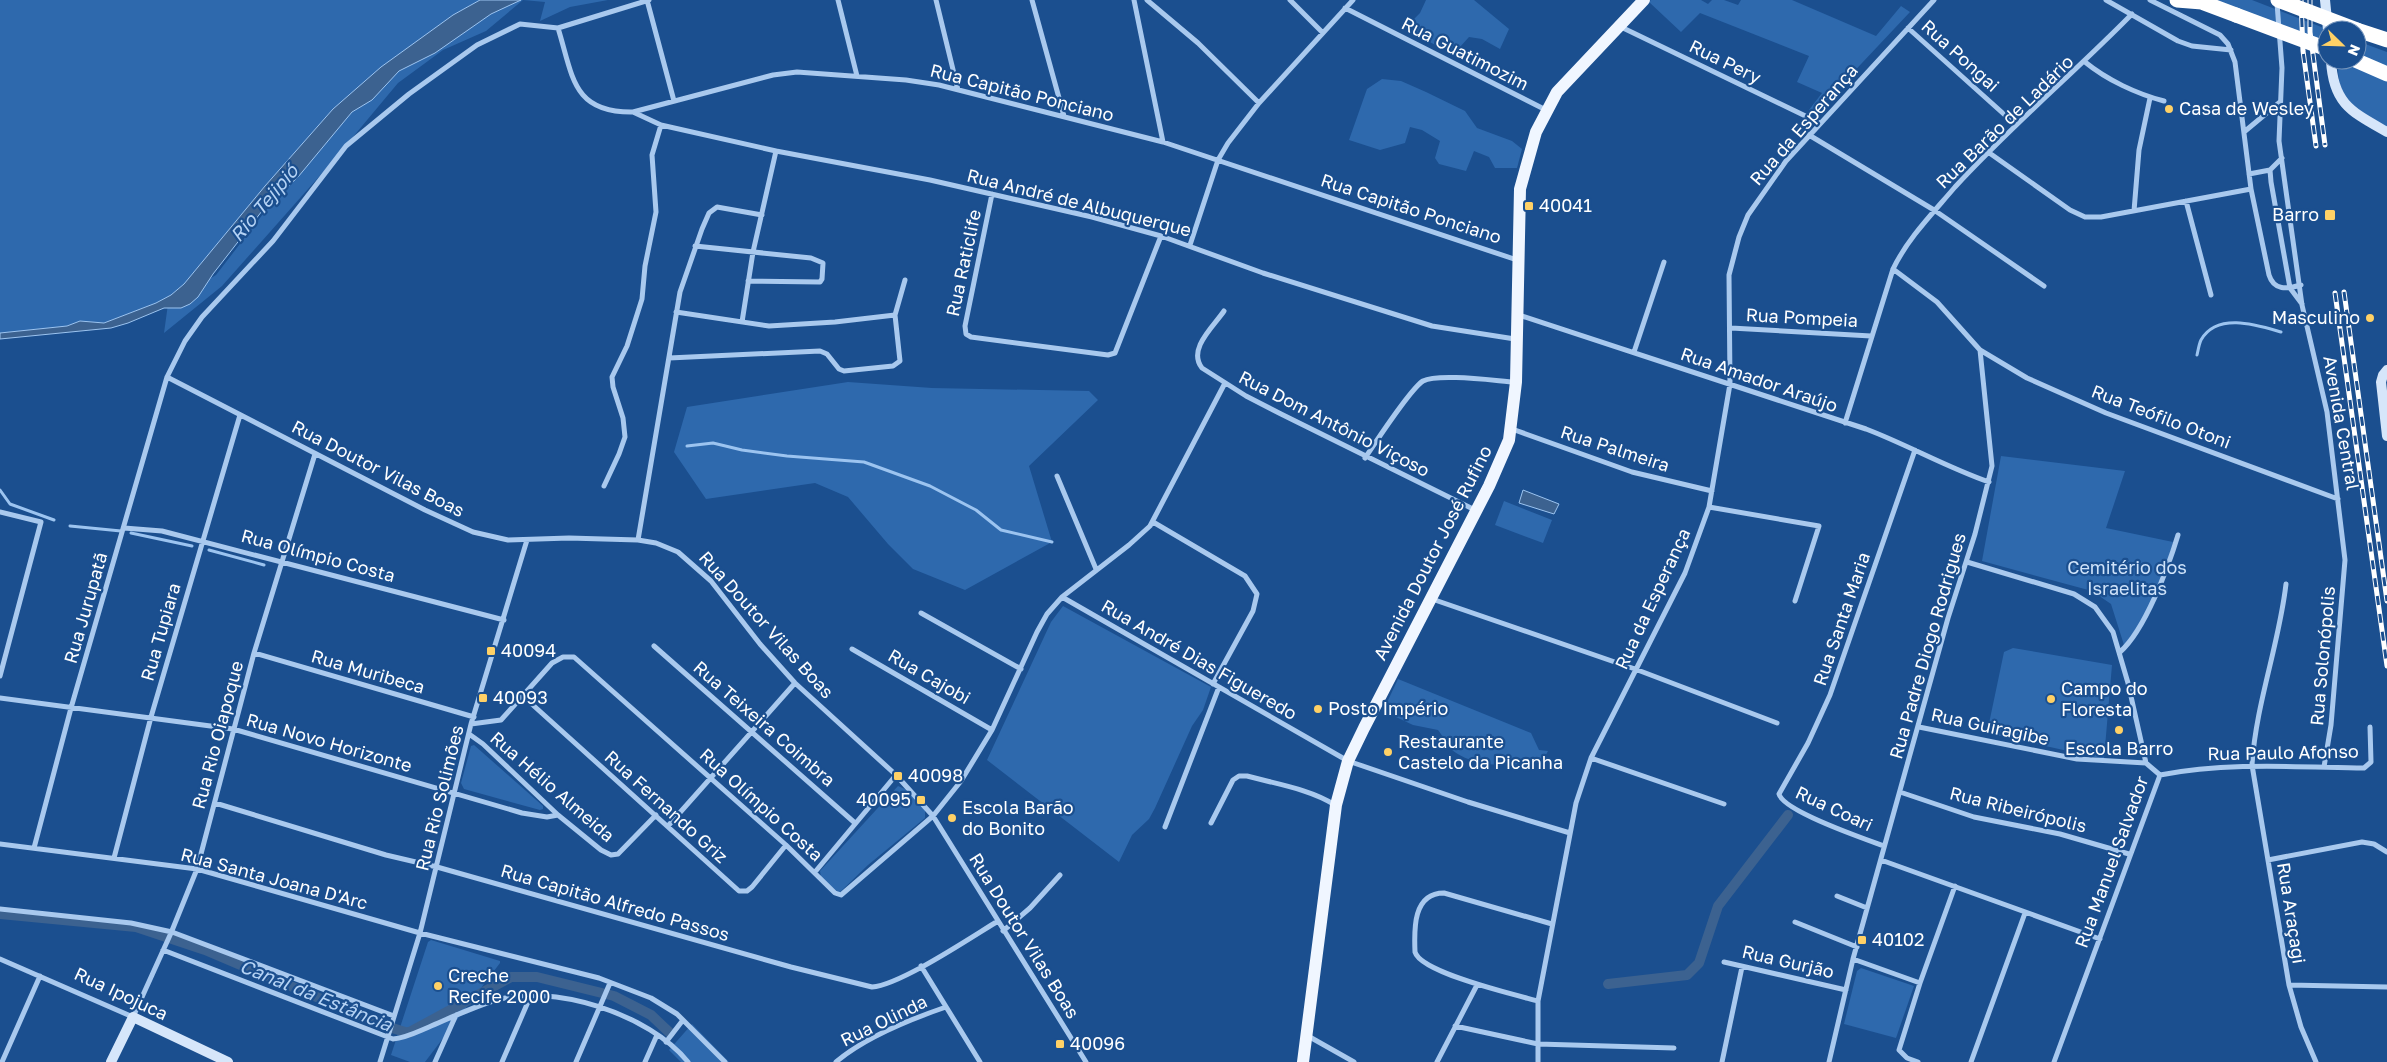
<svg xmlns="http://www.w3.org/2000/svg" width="2387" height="1062" viewBox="0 0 2387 1062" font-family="'Golos Text',sans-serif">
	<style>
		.green { fill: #2e69ad }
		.water { fill: #3c6290; stroke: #9cc4f0 }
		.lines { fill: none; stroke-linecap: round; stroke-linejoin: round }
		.stream { stroke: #9cc4f0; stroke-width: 3 }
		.canal { stroke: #3c6290; stroke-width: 10 }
		.street { stroke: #a9c9ee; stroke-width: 5 }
		.secondary { stroke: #d6e6fa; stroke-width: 10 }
		.primary { stroke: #f0f6ff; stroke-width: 12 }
		.highway { stroke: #fff; stroke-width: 15 }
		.rail-casing { stroke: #fff; stroke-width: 5 }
		.rail { stroke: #1b4f8f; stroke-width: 3; stroke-dasharray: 9; stroke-linecap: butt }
		.highway-bridge { stroke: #fff; stroke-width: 15 }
		.poi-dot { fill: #ffd166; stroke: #1b4f8f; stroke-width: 2 }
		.labels { text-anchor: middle; stroke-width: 4.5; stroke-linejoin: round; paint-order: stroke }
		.street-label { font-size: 18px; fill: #fff; stroke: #1b4f8f }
		.poi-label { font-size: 18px; fill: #fff; stroke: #1b4f8f; text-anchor: start }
		.park-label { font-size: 18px; fill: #cfe3fa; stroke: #1b4f8f }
		.water-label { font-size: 19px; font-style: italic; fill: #b5d3f5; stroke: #1b4f8f }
	</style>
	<rect width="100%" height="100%" fill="#1b4f8f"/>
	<path class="green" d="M0,0H480L453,15L333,109L265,186L184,284L171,295L156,303L104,323L80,321L67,326L0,333Z
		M506,0H608L570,7L540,21L545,2L523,0L486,31L443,50L398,83L332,162L222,286L164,333L168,304L216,275L283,188L370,86Z
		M1426,0H1474L1509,29L1500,49L1482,39L1469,37L1459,48L1464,52L1456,56L1411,32L1409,24L1420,13Z
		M1651,0H1701L1708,4L1712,0H1724L1738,5L1741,0H1792L1876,36L1901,6L1910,12L1814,114L1809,110L1822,93L1797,82L1809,56L1700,13L1681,32L1649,2Z
		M2212,0H2252L2329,30L2327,42Z
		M2357,41L2387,52V67L2357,54Z
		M2331,60H2346L2387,74V128C2359,112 2338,103 2338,67Z
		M1382,79L1401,81L1426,92L1465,111L1477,128L1512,141L1522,149L1517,168H1495L1489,157L1474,151L1466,171L1439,164L1435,158L1440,141L1422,130L1410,127L1405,143L1380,150L1349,140L1367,89Z
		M848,382L932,388L1089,391L1098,400L1029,466L1052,542L965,590L913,569L888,544L848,497L815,483L706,499L674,452L687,407Z
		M2001,456L2125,471L2106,528L2173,542C2165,575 2146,620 2124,645L2111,604L2092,591L1982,561Z
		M1504,501L1552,520L1543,543L1495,525Z
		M1063,606L1211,687L1203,710L1192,726L1155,808L1149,819L1132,835L1119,862L987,760L1051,622Z
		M2013,648L2112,665L2104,759L1987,733L2004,652Z
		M1398,679L1531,733L1539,750L1548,751L1542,762C1512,765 1478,770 1452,750C1447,746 1443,736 1438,730L1413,725L1383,711Z
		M474,745L543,806V809L540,810L464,789L461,783L471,746Z
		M898,786L905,789L925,810V818L868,865L839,893L821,877L820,871Z
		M431,940L500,961V963L425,1062H410L391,1055L428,942Z
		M1861,968L1914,986L1896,1038L1844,1024L1857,971Z
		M692,1024L729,1062H681L669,1050Z"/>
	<path class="water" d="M480,0H521L491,14L435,53L399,71L372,100L352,112L298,177L262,211L213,274L198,297L190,304L181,308H164L128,323L111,328L0,339V333L67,326L80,321L104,323L156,303L171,295L184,284L265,186L333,109L381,67L453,15Z
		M1523,490L1559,504L1554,514L1519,503Z"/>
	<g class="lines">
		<path class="stream" d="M2197,355C2198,351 2199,344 2201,340C2217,312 2257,325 2281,332
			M687,446L713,443L742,450L787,456L864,462L930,486L976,510L1001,530L1052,542
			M0,490L10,504L54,520
			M70,526L121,531
			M131,533L192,546
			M209,550L264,565"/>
		<path class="canal" d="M0,914L136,927L205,950L383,1025L408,1033L511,977H537L614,996L651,1015L670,1033
			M1608,984L1687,975L1699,963L1718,906L1788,815"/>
		<path class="street" d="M647,0L674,101
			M838,0L857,76
			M936,0L958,90
			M1032,0L1064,116
			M1134,0L1163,142
			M1147,0L1198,43L1259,103
			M1290,0L1323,33
			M2106,0L2178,41L2192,46L2231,50
			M2150,0L2220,35L2228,44L2235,62L2251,189L2269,275C2274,291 2287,289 2301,285
			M2277,3L2282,68L2279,141L2302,305L2327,412L2345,560L2331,725L2324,767
			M1345,8L1546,110
			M1621,27L1820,123
			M558,28C573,76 572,113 633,112L773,75L797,72L906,80L939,85L1163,142L1517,260
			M1908,28L2016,125
			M2085,62C2107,80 2137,94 2164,101
			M633,112L661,125L776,151L930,180L1092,217L1161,236L1263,273L1432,326L1515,339
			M2244,132L2280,102
			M1809,135L1934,210L2044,286
			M1988,152L2070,210L2085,217H2101L2251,189
			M2282,158L2270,170L2271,182L2290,288L2302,304
			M2249,174L2270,170
			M992,194L965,326L966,334L971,337L1108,355L1115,353L1161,236
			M2186,201L2211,295
			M2134,211L2139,150L2150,98
			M1190,245L1218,160L1228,143L1259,103L1353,0
			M695,246L811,258L823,263L822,279L820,282L748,281
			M1224,311C1214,326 1187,349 1202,368L1246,396L1281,414L1475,510
			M676,312L769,326L835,322L895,315
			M1519,315L1866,429C1908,445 1946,467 1989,482
			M742,322L753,252L776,151
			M1731,328L1871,336
			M1980,350L2027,378L2106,413L2338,499
			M1634,352L1664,262
			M669,358L820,351L827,354L839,369L844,371L893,366L900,361L895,315L905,280
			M167,377L425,510L473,532L508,540L569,538L638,540L656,543L678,552L711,581L760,644L795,683L896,775L933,816L1086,1062
			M1845,423L1893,269C1908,238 1933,213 1955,187C2011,126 2074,73 2132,14
			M1512,429L1632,472L1712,491
			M1365,458C1376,442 1410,389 1423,381C1438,373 1497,381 1515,382
			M1057,476L1096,569
			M604,486L619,454L625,437L623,418L613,387L612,377L627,346L642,299L645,266L656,212L652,155L661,125
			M1709,507L1819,526L1795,601
			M0,512L41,522L0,676
			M1153,522L1245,576L1257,594L1253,611L1213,684
			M124,528L162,531L504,620
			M638,540L680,292L702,229L709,213L717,207L762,215
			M1967,562L2074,594L2095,607L2113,632L2128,683L2146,763L2160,775
			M2286,584C2279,645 2256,703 2252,765L2289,985L2301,1027L2316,1062
			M1062,597L1348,761L1468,802L1570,833
			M1432,599L1635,669L1777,723
			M921,613L1021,669
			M654,646L855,823
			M852,649L992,730
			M2120,652C2145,630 2168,568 2178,535
			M254,653L474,717
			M524,697L739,891H747L752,887L786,845
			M0,698L233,729L522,813L547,817L558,815
			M471,724L501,720L552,663L563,657H574L786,845L835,893L841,895L933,816L961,781L992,730L1037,632L1047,614L1062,597L1129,545L1150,526L1225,383
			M1919,727L2077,759L2146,763
			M469,734L483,744L558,815L601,850L611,855L618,854L656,815
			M1591,758L1724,804
			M2160,775C2228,762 2295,767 2364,768L2371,762L2370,727
			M1900,792L1974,817L2060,834L2129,854
			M215,803L386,855L437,867L791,967L872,987C900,985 970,938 998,921
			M1211,823L1233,780L1239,776H1247C1276,784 1310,789 1335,805
			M668,826L795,683
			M1165,827L1219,687
			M0,844L197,869L420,933L599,978L651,998L677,1014L725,1062
			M1884,846C1865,839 1783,811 1779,794L1808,743L1830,695L1915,450
			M34,848L71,708L167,377L185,341L202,317L273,241L346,146L409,94L477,45L520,24L558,28L649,0
			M114,858L151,717L240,415
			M1881,860L2100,939
			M2268,860L2362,842L2374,844L2387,852
			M815,872L896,775
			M1837,896L1867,908
			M0,909L131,923L172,932L394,1016
			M1795,922L1857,947
			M1003,931L1030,908L1060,875
			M163,950L393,1039C406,1038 417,1032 429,1027C450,1018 471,1008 493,1001C551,982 650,1014 688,1062
			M0,959L133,1017L171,933L197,869L254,653L315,454
			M1853,959L1920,983
			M1724,962L1846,990
			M921,966L980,1062
			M2289,985L2387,987
			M1538,1001C1516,995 1421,973 1415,952C1414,929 1413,893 1444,893L1552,924
			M1455,1026L1538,1044L1674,1048
			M1308,1036L1354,1062
			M666,1042L683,1020
			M2,1062L40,976
			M380,1062L420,933L471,724L527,540
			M435,1062L456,1015
			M502,1062L531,995
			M576,1062L610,983
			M645,1062L657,1035
			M836,1062C864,1038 911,1019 946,1007
			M1437,1062L1477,985
			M1538,1062V1001L1576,803L1591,758L1685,573L1709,507L1730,384L1729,275L1739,237L1748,215L1786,161L1934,0
			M1722,1062L1742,967
			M1829,1062L1853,959L1948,618L1975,534L1992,466L1980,350L1937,302L1893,269
			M1918,1062L1907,1058L1899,1050L1920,983L1955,886
			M1971,1062L2025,913
			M2054,1062L2160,775"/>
		<path class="secondary" d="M2325,0L2328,30
			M2331,60C2333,104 2352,112 2387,132
			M2387,370L2383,375L2381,382L2387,436
			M111,1062L133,1017L228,1062"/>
		<path class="primary" d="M1303,1062L1336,805L1348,761L1364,728L1489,486L1509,440L1516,382L1520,189L1536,132L1557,92L1644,0"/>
		<path class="highway" d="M2177,0L2202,2
			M2196,0L2236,15
			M2357,30L2387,40
			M2355,60L2387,74"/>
		<g class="rail-casing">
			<path id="rail" d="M2301,0L2303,51L2316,146
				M2310,0V32L2325,145
				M2344,292L2387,601
				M2335,293L2387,666"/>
		</g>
		<use href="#rail" class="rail"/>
		<path class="highway-bridge" d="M2278,0L2357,30
			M2236,15L2327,49"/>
	</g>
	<g class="poi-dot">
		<circle cx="2169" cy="109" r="5"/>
		<rect x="1524" y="201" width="10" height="10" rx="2.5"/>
		<rect x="2324" y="209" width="12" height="12" rx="2.5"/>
		<circle cx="2370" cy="318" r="5"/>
		<rect x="486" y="646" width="10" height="10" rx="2.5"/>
		<rect x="478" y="693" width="10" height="10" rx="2.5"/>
		<circle cx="2051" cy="699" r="5"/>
		<circle cx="1318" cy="709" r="5"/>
		<circle cx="2119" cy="730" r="5"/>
		<circle cx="1388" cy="752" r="5"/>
		<rect x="893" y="771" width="10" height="10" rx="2.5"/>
		<rect x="916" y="795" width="10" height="10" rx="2.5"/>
		<circle cx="952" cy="818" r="5"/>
		<rect x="1857" y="935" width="10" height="10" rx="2.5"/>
		<circle cx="438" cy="986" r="5"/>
		<rect x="1055" y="1039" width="10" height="10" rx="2.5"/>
	</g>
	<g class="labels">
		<g class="street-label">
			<text transform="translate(1465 54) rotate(27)" y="6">Rua Guatimozim</text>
			<text transform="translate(1960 56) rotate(42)" y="6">Rua Pongai</text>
			<text transform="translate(1725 62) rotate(26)" y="6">Rua Pery</text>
			<text transform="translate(1022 93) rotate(14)" y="6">Rua Capitão Ponciano</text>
			<text transform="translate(2005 122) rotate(-44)" y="6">Rua Barão de Ladário</text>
			<text transform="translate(1804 125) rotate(-49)" y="6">Rua da Esperança</text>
			<text transform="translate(1079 203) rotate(14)" y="6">Rua André de Albuquerque</text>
			<text transform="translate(1411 209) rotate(18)" y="6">Rua Capitão Ponciano</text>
			<text transform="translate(964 263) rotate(-78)" y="6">Rua Raticlife</text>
			<text transform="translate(1802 318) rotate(3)" y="6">Rua Pompeia</text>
			<text transform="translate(1759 380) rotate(19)" y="6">Rua Amador Araújo</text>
			<text transform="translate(2161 417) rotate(21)" y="6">Rua Teófilo Otoni</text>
			<text transform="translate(2341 423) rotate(80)" y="6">Avenida Central</text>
			<text transform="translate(1334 424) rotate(27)" y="6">Rua Dom Antônio Viçoso</text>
			<text transform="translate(1615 449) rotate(18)" y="6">Rua Palmeira</text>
			<text transform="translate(378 469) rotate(27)" y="6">Rua Doutor Vilas Boas</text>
			<text transform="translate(1433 553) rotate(-63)" y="6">Avenida Doutor José Rufino</text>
			<text transform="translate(318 556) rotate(15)" y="6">Rua Olímpio Costa</text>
			<text transform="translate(1653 599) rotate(-65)" y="6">Rua da Esperança</text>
			<text transform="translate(86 608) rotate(-74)" y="6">Rua Jurupatã</text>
			<text transform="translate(1842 619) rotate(-71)" y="6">Rua Santa Maria</text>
			<text transform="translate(766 625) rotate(48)" y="6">Rua Doutor Vilas Boas</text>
			<text transform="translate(161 632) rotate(-74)" y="6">Rua Tupiara</text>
			<text transform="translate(1928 646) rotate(-74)" y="6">Rua Padre Diogo Rodrigues</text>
			<text transform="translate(2323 656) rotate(-85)" y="6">Rua Solonópolis</text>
			<text transform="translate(1199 660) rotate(30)" y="6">Rua André Dias Figueredo</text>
			<text transform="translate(368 672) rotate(16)" y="6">Rua Muribeca</text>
			<text transform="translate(929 677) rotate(30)" y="6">Rua Cajobi</text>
			<text transform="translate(764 724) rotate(41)" y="6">Rua Teixeira Coimbra</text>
			<text transform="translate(1990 727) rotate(12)" y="6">Rua Guiragibe</text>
			<text transform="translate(218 735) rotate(-75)" y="6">Rua Rio Oiapoque</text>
			<text transform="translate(329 743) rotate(16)" y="6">Rua Novo Horizonte</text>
			<text transform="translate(2283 753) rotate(-1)" y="6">Rua Paulo Afonso</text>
			<text transform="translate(552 787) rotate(41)" y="6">Rua Hélio Almeida</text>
			<text transform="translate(440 798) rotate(-76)" y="6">Rua Rio Solimões</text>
			<text transform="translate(761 805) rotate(42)" y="6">Rua Olímpio Costa</text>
			<text transform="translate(666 807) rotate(42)" y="6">Rua Fernando Griz</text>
			<text transform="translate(1834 809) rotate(25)" y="6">Rua Coari</text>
			<text transform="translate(2018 810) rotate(14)" y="6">Rua Ribeirópolis</text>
			<text transform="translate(2112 862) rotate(-70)" y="6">Rua Manuel Salvador</text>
			<text transform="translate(274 879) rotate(15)" y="6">Rua Santa Joana D'Arc</text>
			<text transform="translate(615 903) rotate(16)" y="6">Rua Capitão Alfredo Passos</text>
			<text transform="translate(2291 913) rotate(81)" y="6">Rua Araçagi</text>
			<text transform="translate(1024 936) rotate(58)" y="6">Rua Doutor Vilas Boas</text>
			<text transform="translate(1788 962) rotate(13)" y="6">Rua Gurjão</text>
			<text transform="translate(121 994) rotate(25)" y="6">Rua Ipojuca</text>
			<text transform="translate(884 1021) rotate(-26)" y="6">Rua Olinda</text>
		</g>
		<g class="poi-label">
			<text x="2179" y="115">Casa de Wesley</text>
			<text x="1539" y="212">40041</text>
			<text x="2319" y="221" text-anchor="end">Barro</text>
			<text x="2360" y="324" text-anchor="end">Masculino</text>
			<text x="501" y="657">40094</text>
			<text x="2061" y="695">Campo do<tspan x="2061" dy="21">Floresta</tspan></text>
			<text x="493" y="704">40093</text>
			<text x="1328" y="715">Posto Império</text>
			<text x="1398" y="748">Restaurante<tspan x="1398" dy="21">Castelo da Picanha</tspan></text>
			<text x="2119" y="755" text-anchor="middle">Escola Barro</text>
			<text x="908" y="782">40098</text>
			<text x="911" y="806" text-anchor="end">40095</text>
			<text x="962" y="814">Escola Barão<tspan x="962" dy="21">do Bonito</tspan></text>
			<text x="1872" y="946">40102</text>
			<text x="448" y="982">Creche<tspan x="448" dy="21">Recife 2000</tspan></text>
			<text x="1070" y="1050">40096</text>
		</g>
		<g class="park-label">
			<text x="2127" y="574">Cemitério dos<tspan x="2127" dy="21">Israelitas</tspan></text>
		</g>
		<g class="water-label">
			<text transform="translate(264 203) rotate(-50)" y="7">Rio Tejipió</text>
			<text transform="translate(316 995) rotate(22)" y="7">Canal da Estância</text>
		</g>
	</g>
	<g transform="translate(2342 45) rotate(113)"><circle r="24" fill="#1b4f8f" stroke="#7695bc"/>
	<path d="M0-4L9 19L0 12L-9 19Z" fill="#ffd166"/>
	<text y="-8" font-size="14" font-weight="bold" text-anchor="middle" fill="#ffffff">N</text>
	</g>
</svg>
